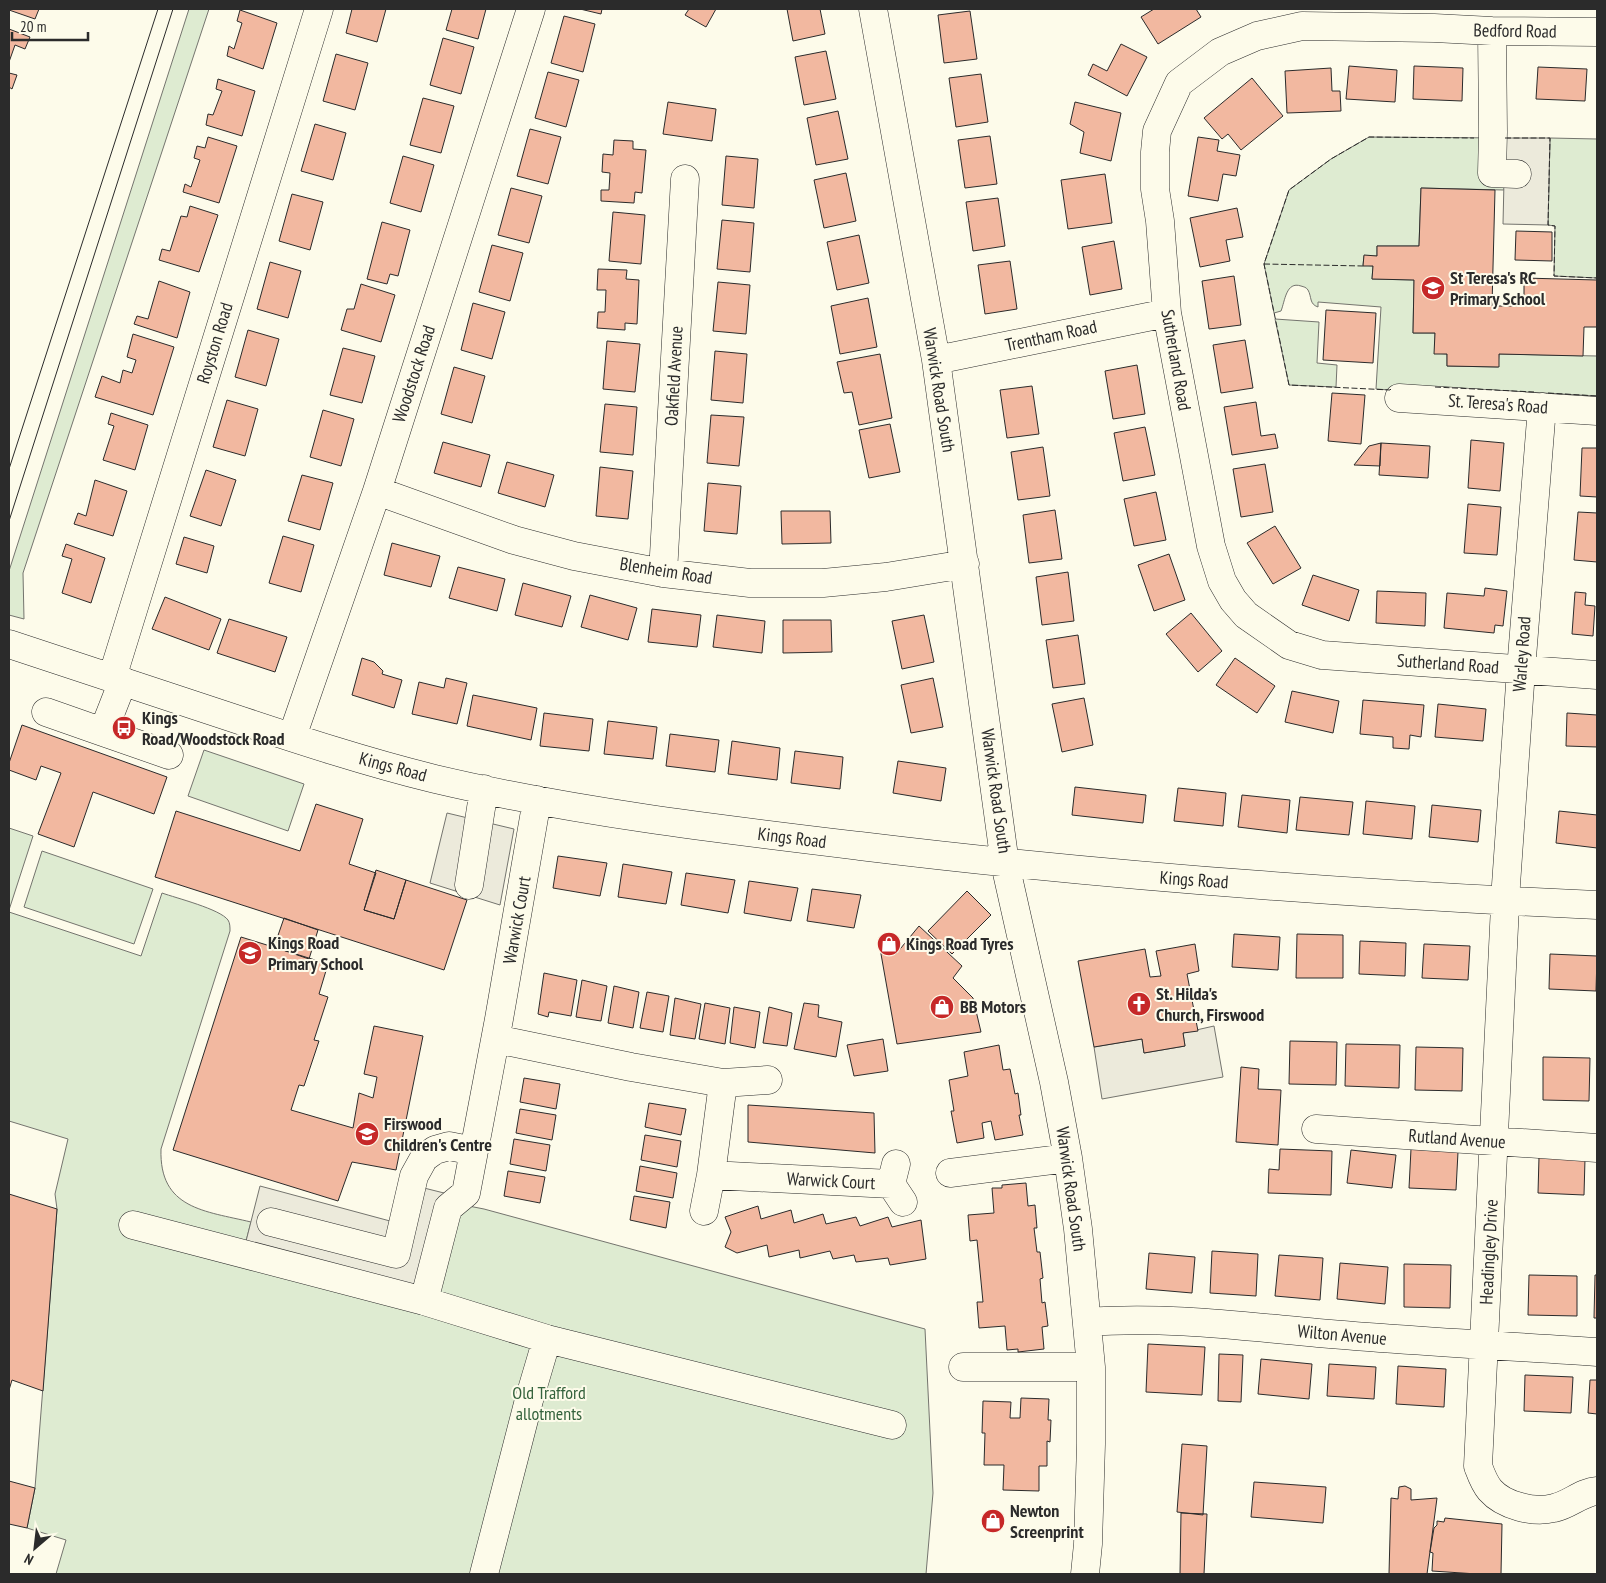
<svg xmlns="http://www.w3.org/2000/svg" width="1606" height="1583" viewBox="0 0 1606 1583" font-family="'PT Sans Narrow',sans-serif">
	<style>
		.green { fill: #deebd1; stroke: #74746e }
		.parking { fill: #eceadb; stroke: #74746e }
		.building { fill: #f2b8a0; stroke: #2b2b2b }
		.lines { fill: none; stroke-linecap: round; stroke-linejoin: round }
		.minor-casing { stroke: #2b2b2b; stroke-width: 29 }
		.minor { stroke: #fdfbea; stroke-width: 28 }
		.tram { stroke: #2b2b2b; stroke-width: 1 }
		.fence { stroke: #2b2b2b; stroke-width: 1; stroke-dasharray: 6 2.5; stroke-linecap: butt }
		.labels { text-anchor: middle; stroke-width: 4; stroke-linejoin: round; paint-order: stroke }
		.street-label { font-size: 18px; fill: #2b2b2b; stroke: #fdfbea }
		.poi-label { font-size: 18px; font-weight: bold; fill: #2b2b2b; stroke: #fdfbea; text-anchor: start }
		.park-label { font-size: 18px; fill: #34623c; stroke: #fdfbea }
	</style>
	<rect width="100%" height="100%" fill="#fdfbea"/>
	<path class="green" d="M189,9H209L23,573L24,619L9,615V571Z
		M1369,137L1505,138L1504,190L1421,188L1419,246H1377V256H1364L1363,265L1373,266L1372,279L1414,280L1413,333H1435V353L1447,354V366L1498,367L1499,354L1597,356V396L1401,385L1390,390L1376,389L1381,307L1318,302V307C1309,304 1312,297 1308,290C1306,287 1304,287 1301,286C1286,281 1285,301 1281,311L1274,313L1264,264L1289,190L1331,159Z
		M1550,138L1597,139V278L1554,276L1555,226L1548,225Z
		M1275,319L1319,322L1317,363L1337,365L1336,387L1289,385Z
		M204,750L304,784L288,831L188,796Z
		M9,828L33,836L9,910Z
		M42,851L153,889L134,944L24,907Z
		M162,893C176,898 220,909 228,920C230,923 230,927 230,931L161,1149C159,1209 205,1211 251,1222L244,1249L417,1293L443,1201L484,1209L925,1329L933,1493L926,1574H56L66,1540L27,1528L35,1488L57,1209L55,1194L68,1139L9,1121V912L141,956Z"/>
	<path class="parking" d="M1505,138H1550L1548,225L1503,224Z
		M447,813L514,829L500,905L430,883Z
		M1214,1026L1223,1077L1102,1099L1094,1047L1142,1039L1144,1053L1185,1046L1183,1033Z
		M400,1182L444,1193L417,1293L244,1249L260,1186L390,1221Z"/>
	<path class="building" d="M9,9H39L35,19L9,10Z
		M352,9H386L377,42L346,33Z
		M452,9H486L478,39L446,30Z
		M580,9H602L601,14Z
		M689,9H716L706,27L685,15Z
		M787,9H820L825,34L793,41Z
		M1154,9H1196L1201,17L1158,44L1141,17Z
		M240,10L277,23L263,69L227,56L229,46L234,49L242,23L237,21Z
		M970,11L977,59L944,63L938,15Z
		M564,16L595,24L583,72L551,63Z
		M9,29L30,37L25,49L15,45L9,62Z
		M443,38L474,47L461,94L430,85Z
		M1121,44L1147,57L1127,96L1088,75L1093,64L1107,71Z
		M826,51L836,99L804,105L795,57Z
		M336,54L368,63L355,110L323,101Z
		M1349,66L1397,70L1395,102L1346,99Z
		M1414,66L1463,68L1462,101L1413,99Z
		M1538,67L1587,69L1585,101L1536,99Z
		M1331,68L1332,91H1340L1341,111L1287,113L1285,71Z
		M548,72L579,80L566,127L535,118Z
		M9,73L17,75L12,89L9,87Z
		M981,74L988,122L956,127L949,78Z
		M1252,78L1283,116L1241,150L1228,134L1222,139L1204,118Z
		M218,79L255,91L242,136L206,125L208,114L213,115L222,91L216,89Z
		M423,98L454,106L441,153L410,145Z
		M668,102L716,109L712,141L663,134Z
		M1075,102L1121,113L1111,161L1080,153L1084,132L1070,124Z
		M838,111L848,159L816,165L807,118Z
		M315,124L346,133L333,180L301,171Z
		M530,129L561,137L548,184L517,176Z
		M990,136L997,184L965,188L958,140Z
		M208,137L237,146L219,203L183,192L185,184L191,187L200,160L194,158L197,146L205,148Z
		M1198,137L1219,140L1217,151L1240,155L1236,176L1223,174L1218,201L1188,196Z
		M614,140L633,141V149L646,150L642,193L635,192L634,203L601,201V190H609L610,173L602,172L603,154L613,155Z
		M403,156L434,165L421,212L390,203Z
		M726,156L758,159L754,208L722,205Z
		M846,173L856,221L824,228L814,180Z
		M1105,174L1112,223L1068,229L1061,180Z
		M511,188L542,196L529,243L498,235Z
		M1421,188L1495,190L1492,306H1524V278L1597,280V327H1584L1583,356L1499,354V367L1447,366V354H1434L1435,333H1413L1414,280L1372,279L1373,266H1363L1364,255L1377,256V246H1419Z
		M292,194L323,202L310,250L279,241Z
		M998,198L1005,246L973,251L966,202Z
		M190,206L218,215L199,272L159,260L162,249L170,251L181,216L187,217Z
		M1237,208L1243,237L1226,240L1230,261L1200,267L1190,218Z
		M613,212L645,215L641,264L609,261Z
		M722,220L754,223L750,272L717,269Z
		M382,222L410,230L398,276L390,274L387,284L367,279Z
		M1516,231L1552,232V261L1515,260Z
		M859,235L869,283L837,290L827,242Z
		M1114,241L1122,289L1090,295L1082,247Z
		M492,245L523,253L510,301L479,292Z
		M1010,261L1017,309L985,314L978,265Z
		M270,262L301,271L288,318L257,309Z
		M598,269L627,270L626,279L639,280L637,324L625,323V330L597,328L598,312H605L606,290H597Z
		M1234,276L1241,325L1209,329L1202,281Z
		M159,281L190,292L177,338L134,324L137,316L148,319Z
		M718,282L750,285L746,334L713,331Z
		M361,284L395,295L381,342L341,330L347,309H354Z
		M868,298L877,347L840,354L831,306Z
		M473,303L505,312L492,359L461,350Z
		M1326,310L1376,313L1373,363L1323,360Z
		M248,330L279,339L266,386L235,377Z
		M133,334L174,347L153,415L95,397L102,376L120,383L123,370L132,373L136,360L127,357Z
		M1245,340L1253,388L1221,393L1213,345Z
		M607,341L640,344L635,392L603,389Z
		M343,348L375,356L362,403L330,395Z
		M715,351L747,354L743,403L711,400Z
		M880,354L892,418L859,425L852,392L844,393L837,362Z
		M1137,365L1145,414L1113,419L1105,371Z
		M454,367L485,376L472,423L441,414Z
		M1032,386L1039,434L1007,438L1000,390Z
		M1332,393L1365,395L1361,444L1328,441Z
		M227,400L258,409L245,456L213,447Z
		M1256,402L1261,436L1275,434L1278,448L1232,455L1224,407Z
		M605,404L637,407L633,455L600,452Z
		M323,410L354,419L341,466L310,457Z
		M111,413L148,425L135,470L103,460L114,426L108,424Z
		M711,415L744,417L739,466L707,463Z
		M890,424L900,472L869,478L859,430Z
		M1145,427L1155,475L1123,481L1114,433Z
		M1471,440L1504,443L1500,491L1468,488Z
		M443,442L490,455L481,487L434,473Z
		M1381,443L1430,446L1428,478L1379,475Z
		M1381,443L1380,466L1354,465L1369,446Z
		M1043,447L1050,496L1018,500L1011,452Z
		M1582,448H1597V497L1580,496Z
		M507,462L554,475L545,507L498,493Z
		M1265,464L1273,512L1241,517L1233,469Z
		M600,467L633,471L628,519L596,516Z
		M206,470L236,480L221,526L190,516Z
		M302,475L333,483L320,530L288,521Z
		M95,480L127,491L113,536L74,524L78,513L86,516Z
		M708,483L741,486L737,534L704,531Z
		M1156,492L1166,540L1134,546L1124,499Z
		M1468,504L1501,507L1497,555L1464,553Z
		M1055,510L1062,559L1029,563L1023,515Z
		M781,511H830L831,543L782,544Z
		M1578,512L1597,513V562L1574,560Z
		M1275,526L1301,568L1273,584L1247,543Z
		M283,536L314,545L301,592L269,583Z
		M184,537L214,546L207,573L176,564Z
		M392,543L440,556L431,587L384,575Z
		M66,544L105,558L91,603L62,593L72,559L62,556Z
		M1169,554L1185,600L1154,611L1138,565Z
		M458,567L505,579L497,611L449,598Z
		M1068,572L1074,621L1042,625L1036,577Z
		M1313,575L1359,590L1349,621L1302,605Z
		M523,583L571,596L562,627L515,615Z
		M1485,588L1507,591L1503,626L1495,625L1494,633L1444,628L1447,593L1484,596Z
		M1377,591L1426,593L1425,626L1376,623Z
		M1575,592L1586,593L1585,605L1595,606L1593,636L1572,634Z
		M590,595L637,608L628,640L581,627Z
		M165,597L221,619L209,650L152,629Z
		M652,609L701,615L697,647L648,642Z
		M1191,613L1222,651L1198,672L1166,634Z
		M717,615L765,621L762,653L713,647Z
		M924,615L934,662L902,669L892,621Z
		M229,619L287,637L275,672L217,653Z
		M783,620H831L832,652L783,653Z
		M1078,635L1085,684L1053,688L1046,640Z
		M362,658L374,662L383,671L382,674L402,680L394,708L352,695Z
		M1235,658L1275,686L1257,713L1216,685Z
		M446,678L467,683L457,724L412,714L419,682L444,688Z
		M933,678L943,727L911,733L901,685Z
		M1292,691L1339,701L1333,733L1285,722Z
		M473,695L537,708L531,740L467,726Z
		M1084,698L1093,745L1062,752L1052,704Z
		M1363,700L1424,705L1421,737L1410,735L1409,749L1393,748V737L1360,734Z
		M1438,704L1486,709L1483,741L1435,737Z
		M544,713L593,719L589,751L540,746Z
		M1567,713L1597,715V747L1566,746Z
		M608,721L657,727L653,759L604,754Z
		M22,725L167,777L154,814L93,792L74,847L38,834L61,773L41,766L36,780L9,770V763Z
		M670,734L719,740L715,772L666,766Z
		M732,741L780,748L777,780L728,774Z
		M795,751L843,757L840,789L791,783Z
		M898,761L946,768L941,801L893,793Z
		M1075,787L1146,795L1143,823L1072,815Z
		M1178,788L1226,793L1223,826L1174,821Z
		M1242,795L1290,800L1287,833L1238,827Z
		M1300,797L1353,802L1349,835L1296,830Z
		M1366,801L1415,806L1412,839L1363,834Z
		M316,804L363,819L349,864L376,873L364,910L394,919L406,880L467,900L444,970L155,877L176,811L300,851Z
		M1432,805L1481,810L1478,842L1429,837Z
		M1559,811L1597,815V848L1556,843Z
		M558,856L607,863L600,896L553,888Z
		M623,864L672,872L666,904L618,897Z
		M376,870L406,880L394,919L364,910Z
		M686,873L735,880L728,913L681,905Z
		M749,881L798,888L791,921L744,913Z
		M812,889L861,895L854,928L807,921Z
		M967,891L991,915L952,954L928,931Z
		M284,918L318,930L309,959L274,947Z
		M919,926L962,966L953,978L973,998L981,1032L897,1044L881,954L882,944L896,954Z
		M1234,934L1280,937L1278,970L1232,967Z
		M1297,934L1343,935V978H1296Z
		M241,937L328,964L319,994L328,997L314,1040L319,1041L304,1086L299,1085L291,1110L353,1128L359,1093L373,1098L377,1077L364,1074L374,1026L423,1036L396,1170L352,1162L338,1201L173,1150Z
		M1360,941L1406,943L1405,976L1359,974Z
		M1195,944L1199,971L1187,974L1198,1031L1183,1033L1185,1046L1144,1053L1142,1039L1094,1047L1078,961L1145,949L1150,977L1161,976L1156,951Z
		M1424,944L1470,946L1468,980L1422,978Z
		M1550,954L1597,956L1596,991L1549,989Z
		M544,973L577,980L571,1016L549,1012L548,1017L538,1014Z
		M582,980L607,986L601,1021L576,1017Z
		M614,986L639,992L633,1028L608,1023Z
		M647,992L669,996L663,1032L640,1028Z
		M675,998L701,1004L695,1039L670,1035Z
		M705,1003L730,1008L725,1044L699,1039Z
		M804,1003L819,1005L818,1017L842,1022L836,1057L794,1049Z
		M734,1007L760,1012L755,1048L730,1043Z
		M769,1007L792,1013L787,1046L763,1043Z
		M883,1039L888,1071L854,1076L847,1045Z
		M1290,1041L1337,1042L1336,1085L1289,1084Z
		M1346,1044L1400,1045L1399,1088L1345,1086Z
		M999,1045L1003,1070L1010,1069L1015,1094L1018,1093L1021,1115H1019L1023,1135L995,1140L991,1121L982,1123L984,1138L957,1143L951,1111H954L949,1080L968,1076L964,1052Z
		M1416,1047L1463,1048L1462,1091L1415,1090Z
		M1543,1057L1590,1058L1589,1101L1543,1100Z
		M1241,1067L1259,1069L1258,1089L1281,1090L1278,1145L1236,1142Z
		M524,1078L560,1084L556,1109L520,1102Z
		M649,1103L686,1109L681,1135L645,1127Z
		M748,1105L874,1113L875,1153L748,1142Z
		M520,1109L556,1115L552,1140L516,1133Z
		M645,1135L681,1141L677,1167L641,1160Z
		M514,1139L550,1145L546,1171L510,1164Z
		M1280,1149L1332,1151L1331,1195L1268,1193L1269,1169L1279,1170Z
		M1411,1149L1458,1152L1456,1190L1409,1188Z
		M1351,1150L1396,1155L1392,1188L1347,1183Z
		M1539,1157L1585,1159L1584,1195L1538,1193Z
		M640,1166L677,1173L673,1198L636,1191Z
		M508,1171L545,1177L540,1203L504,1196Z
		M1026,1183L1028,1206L1035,1205L1037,1228H1034L1037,1252H1040L1043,1278L1040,1279L1042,1303L1045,1302L1048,1326L1042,1327L1044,1349L1018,1352V1349L1007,1350L1005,1326L979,1328L977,1302H983L977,1240L970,1241L968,1215L994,1213L992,1188H1002V1185Z
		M9,1194L57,1209L43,1391L12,1380L9,1390Z
		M634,1196L670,1202L666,1228L630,1220Z
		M758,1206L761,1219L791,1210L794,1223L823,1214L826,1224L856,1217L860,1226L888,1217L892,1227L921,1220L926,1259L890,1265L888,1258L856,1262L854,1255L833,1259L830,1251L800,1258L799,1250L769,1257L767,1245L737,1253L725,1247L731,1232L725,1217Z
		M1212,1251L1258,1254L1256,1296L1210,1293Z
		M1149,1253L1195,1257L1192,1293L1146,1289Z
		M1279,1255L1323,1258L1320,1300L1275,1296Z
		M1340,1263L1388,1267L1385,1304L1337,1299Z
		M1404,1264L1451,1265L1450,1308L1404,1307Z
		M1529,1275L1577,1276V1316L1528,1315Z
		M1595,1275H1597V1318H1594Z
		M1148,1344L1205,1347L1202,1395L1146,1392Z
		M1219,1354L1243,1355L1241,1402L1218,1401Z
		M1261,1359L1312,1364L1309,1399L1258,1394Z
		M1329,1364L1376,1367L1374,1399L1327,1396Z
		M1398,1366L1446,1369L1444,1407L1396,1404Z
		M1525,1375L1573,1377L1571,1413L1524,1411Z
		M1590,1380H1597V1414L1588,1413Z
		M1021,1398L1049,1399L1048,1420H1051L1050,1442L1047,1441V1466H1039V1491L1003,1490L1004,1465H984L985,1433H982L983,1401L1011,1402L1010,1418H1020Z
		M1182,1444L1207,1446L1203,1515L1177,1512Z
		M9,1481L35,1488L27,1528L9,1524Z
		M1254,1482L1326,1487L1323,1523L1251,1517Z
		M1405,1486L1411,1489V1500L1437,1498L1427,1574H1389L1391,1498L1398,1499L1399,1487Z
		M1181,1513L1207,1514L1204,1574H1180Z
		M1445,1518L1502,1524L1501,1574H1477L1432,1571L1433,1553L1430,1552L1434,1528L1437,1525V1521L1444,1522Z"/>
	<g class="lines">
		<g class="minor-casing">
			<path id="minor" d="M873,9L936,360L1005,864L1054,1082L1068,1158L1078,1229L1091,1367V1444L1088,1544L1085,1574
				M1492,31L1493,132L1492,173L1517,174
				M1597,32L1492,31L1434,28L1302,26L1257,36L1220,52L1179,83L1157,131L1155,152V189L1160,221L1167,313L1211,546L1222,581L1233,600L1246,615L1289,645L1322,655L1597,675
				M936,360L1167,313
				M1399,398L1597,411
				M1542,407L1521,670L1506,885L1478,1466C1481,1474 1484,1483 1490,1490C1504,1506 1534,1513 1554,1508C1569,1505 1582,1492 1597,1491
				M377,491L514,540L574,556L663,573L750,583H823L886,577L965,564
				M663,573L685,179
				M9,644C83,669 158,693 233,718C299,740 366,762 435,779C575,812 718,829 860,846C1105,876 1351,894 1597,905
				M112,678L319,9
				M123,681L103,732L169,755
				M46,712L103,732
				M292,737L377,491L531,9
				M469,885L484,789
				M496,1039L631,1067L723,1083L768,1080
				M1316,1129L1597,1148
				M896,1164L891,1184L903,1202
				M950,1173L1068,1158
				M711,1175L891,1184
				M704,1211L711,1175L723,1083
				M271,1222L396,1254L414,1176L424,1158L435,1150L449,1146L474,1151
				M133,1225L424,1301L547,1339L892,1425
				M424,1301L448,1208L466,1193L499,1019L537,800
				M1087,1322C1164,1316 1241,1326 1318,1333C1411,1341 1504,1346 1597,1352
				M963,1367H1091
				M484,1574L529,1400L547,1339"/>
		</g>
		<use href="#minor" class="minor"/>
		<path class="tram" d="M9,469L158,9
			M9,521L173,9"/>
		<path class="fence" d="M1505,138H1550L1548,225L1555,226L1554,276L1597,278
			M1264,264L1363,266
			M1435,387L1534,392
			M1391,389L1390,390L1289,385L1264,264L1289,190L1331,159L1369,137L1474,138
			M1548,393L1597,396"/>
	</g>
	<defs>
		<g id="school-disc" transform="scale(1.25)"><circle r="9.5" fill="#c62828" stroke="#fdfbea"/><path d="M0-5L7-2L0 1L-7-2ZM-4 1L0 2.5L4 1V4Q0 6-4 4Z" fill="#fff"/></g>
		<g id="bus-disc" transform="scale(1.25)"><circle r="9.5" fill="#c62828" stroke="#fdfbea"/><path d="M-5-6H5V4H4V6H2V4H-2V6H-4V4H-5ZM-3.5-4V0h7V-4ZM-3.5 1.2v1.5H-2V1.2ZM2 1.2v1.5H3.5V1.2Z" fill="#fff"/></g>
		<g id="shop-disc" transform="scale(1.25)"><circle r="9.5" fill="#c62828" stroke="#fdfbea"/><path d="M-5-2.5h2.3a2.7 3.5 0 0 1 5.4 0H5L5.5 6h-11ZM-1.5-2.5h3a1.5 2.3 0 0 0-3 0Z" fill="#fff"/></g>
		<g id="church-disc" transform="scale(1.25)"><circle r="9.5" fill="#c62828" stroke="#fdfbea"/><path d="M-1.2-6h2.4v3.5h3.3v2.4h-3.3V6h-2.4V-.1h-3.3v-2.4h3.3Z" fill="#fff"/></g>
	</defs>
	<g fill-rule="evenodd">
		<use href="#school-disc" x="1433" y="288"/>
		<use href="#bus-disc" x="124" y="728"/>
		<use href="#shop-disc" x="889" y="944"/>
		<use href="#school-disc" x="250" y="953"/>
		<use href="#church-disc" x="1139" y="1004"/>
		<use href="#shop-disc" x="942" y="1007"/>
		<use href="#school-disc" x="367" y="1134"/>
		<use href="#shop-disc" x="993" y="1521"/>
	</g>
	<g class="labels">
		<g class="street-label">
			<text transform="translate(1515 31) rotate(1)" y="6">Bedford Road</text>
			<text transform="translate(1051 336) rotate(-12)" y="6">Trentham Road</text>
			<text transform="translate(215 343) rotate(-73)" y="6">Royston Road</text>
			<text transform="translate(1176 360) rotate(80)" y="6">Sutherland Road</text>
			<text transform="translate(414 374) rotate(-72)" y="6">Woodstock Road</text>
			<text transform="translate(674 376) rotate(-87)" y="6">Oakfield Avenue</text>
			<text transform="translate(939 390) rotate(81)" y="6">Warwick Road South</text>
			<text transform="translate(1498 404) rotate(4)" y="6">St. Teresa's Road</text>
			<text transform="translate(666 571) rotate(9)" y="6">Blenheim Road</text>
			<text transform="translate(1522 654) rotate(-86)" y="6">Warley Road</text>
			<text transform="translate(1448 664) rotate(4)" y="6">Sutherland Road</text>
			<text transform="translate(393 767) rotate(15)" y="6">Kings Road</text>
			<text transform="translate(996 791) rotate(82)" y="6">Warwick Road South</text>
			<text transform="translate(792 838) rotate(7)" y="6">Kings Road</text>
			<text transform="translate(1194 880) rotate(4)" y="6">Kings Road</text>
			<text transform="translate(517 920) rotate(-80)" y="6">Warwick Court</text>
			<text transform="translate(1457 1139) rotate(4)" y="6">Rutland Avenue</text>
			<text transform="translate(831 1181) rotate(3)" y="6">Warwick Court</text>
			<text transform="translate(1071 1189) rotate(82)" y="6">Warwick Road South</text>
			<text transform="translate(1489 1252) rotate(-87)" y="6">Headingley Drive</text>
			<text transform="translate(1342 1335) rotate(5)" y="6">Wilton Avenue</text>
		</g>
		<g class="poi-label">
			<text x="1450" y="284">St Teresa's RC<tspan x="1450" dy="21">Primary School</tspan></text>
			<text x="142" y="724">Kings<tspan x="142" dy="21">Road/Woodstock Road</tspan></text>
			<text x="268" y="949">Kings Road<tspan x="268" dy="21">Primary School</tspan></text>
			<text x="906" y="950">Kings Road Tyres</text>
			<text x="1156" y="1000">St. Hilda's<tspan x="1156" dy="21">Church, Firswood</tspan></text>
			<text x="960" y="1013">BB Motors</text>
			<text x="384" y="1130">Firswood<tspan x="384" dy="21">Children's Centre</tspan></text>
			<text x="1010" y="1517">Newton<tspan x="1010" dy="21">Screenprint</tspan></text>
		</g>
		<g class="park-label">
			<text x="549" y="1399">Old Trafford<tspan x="549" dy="21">allotments</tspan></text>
		</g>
	</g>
	<rect width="1606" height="1583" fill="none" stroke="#2b2b2b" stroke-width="20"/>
	<g transform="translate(35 1548) rotate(208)" stroke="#fdfbea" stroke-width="4" paint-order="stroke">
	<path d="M0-4L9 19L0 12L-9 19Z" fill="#2b2b2b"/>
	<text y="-8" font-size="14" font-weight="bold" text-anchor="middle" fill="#2b2b2b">N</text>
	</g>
	<path d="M12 32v8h76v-8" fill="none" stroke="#2b2b2b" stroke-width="2.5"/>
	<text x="20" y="32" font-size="15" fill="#2b2b2b" stroke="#fdfbea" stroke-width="4" paint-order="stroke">20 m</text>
</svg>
